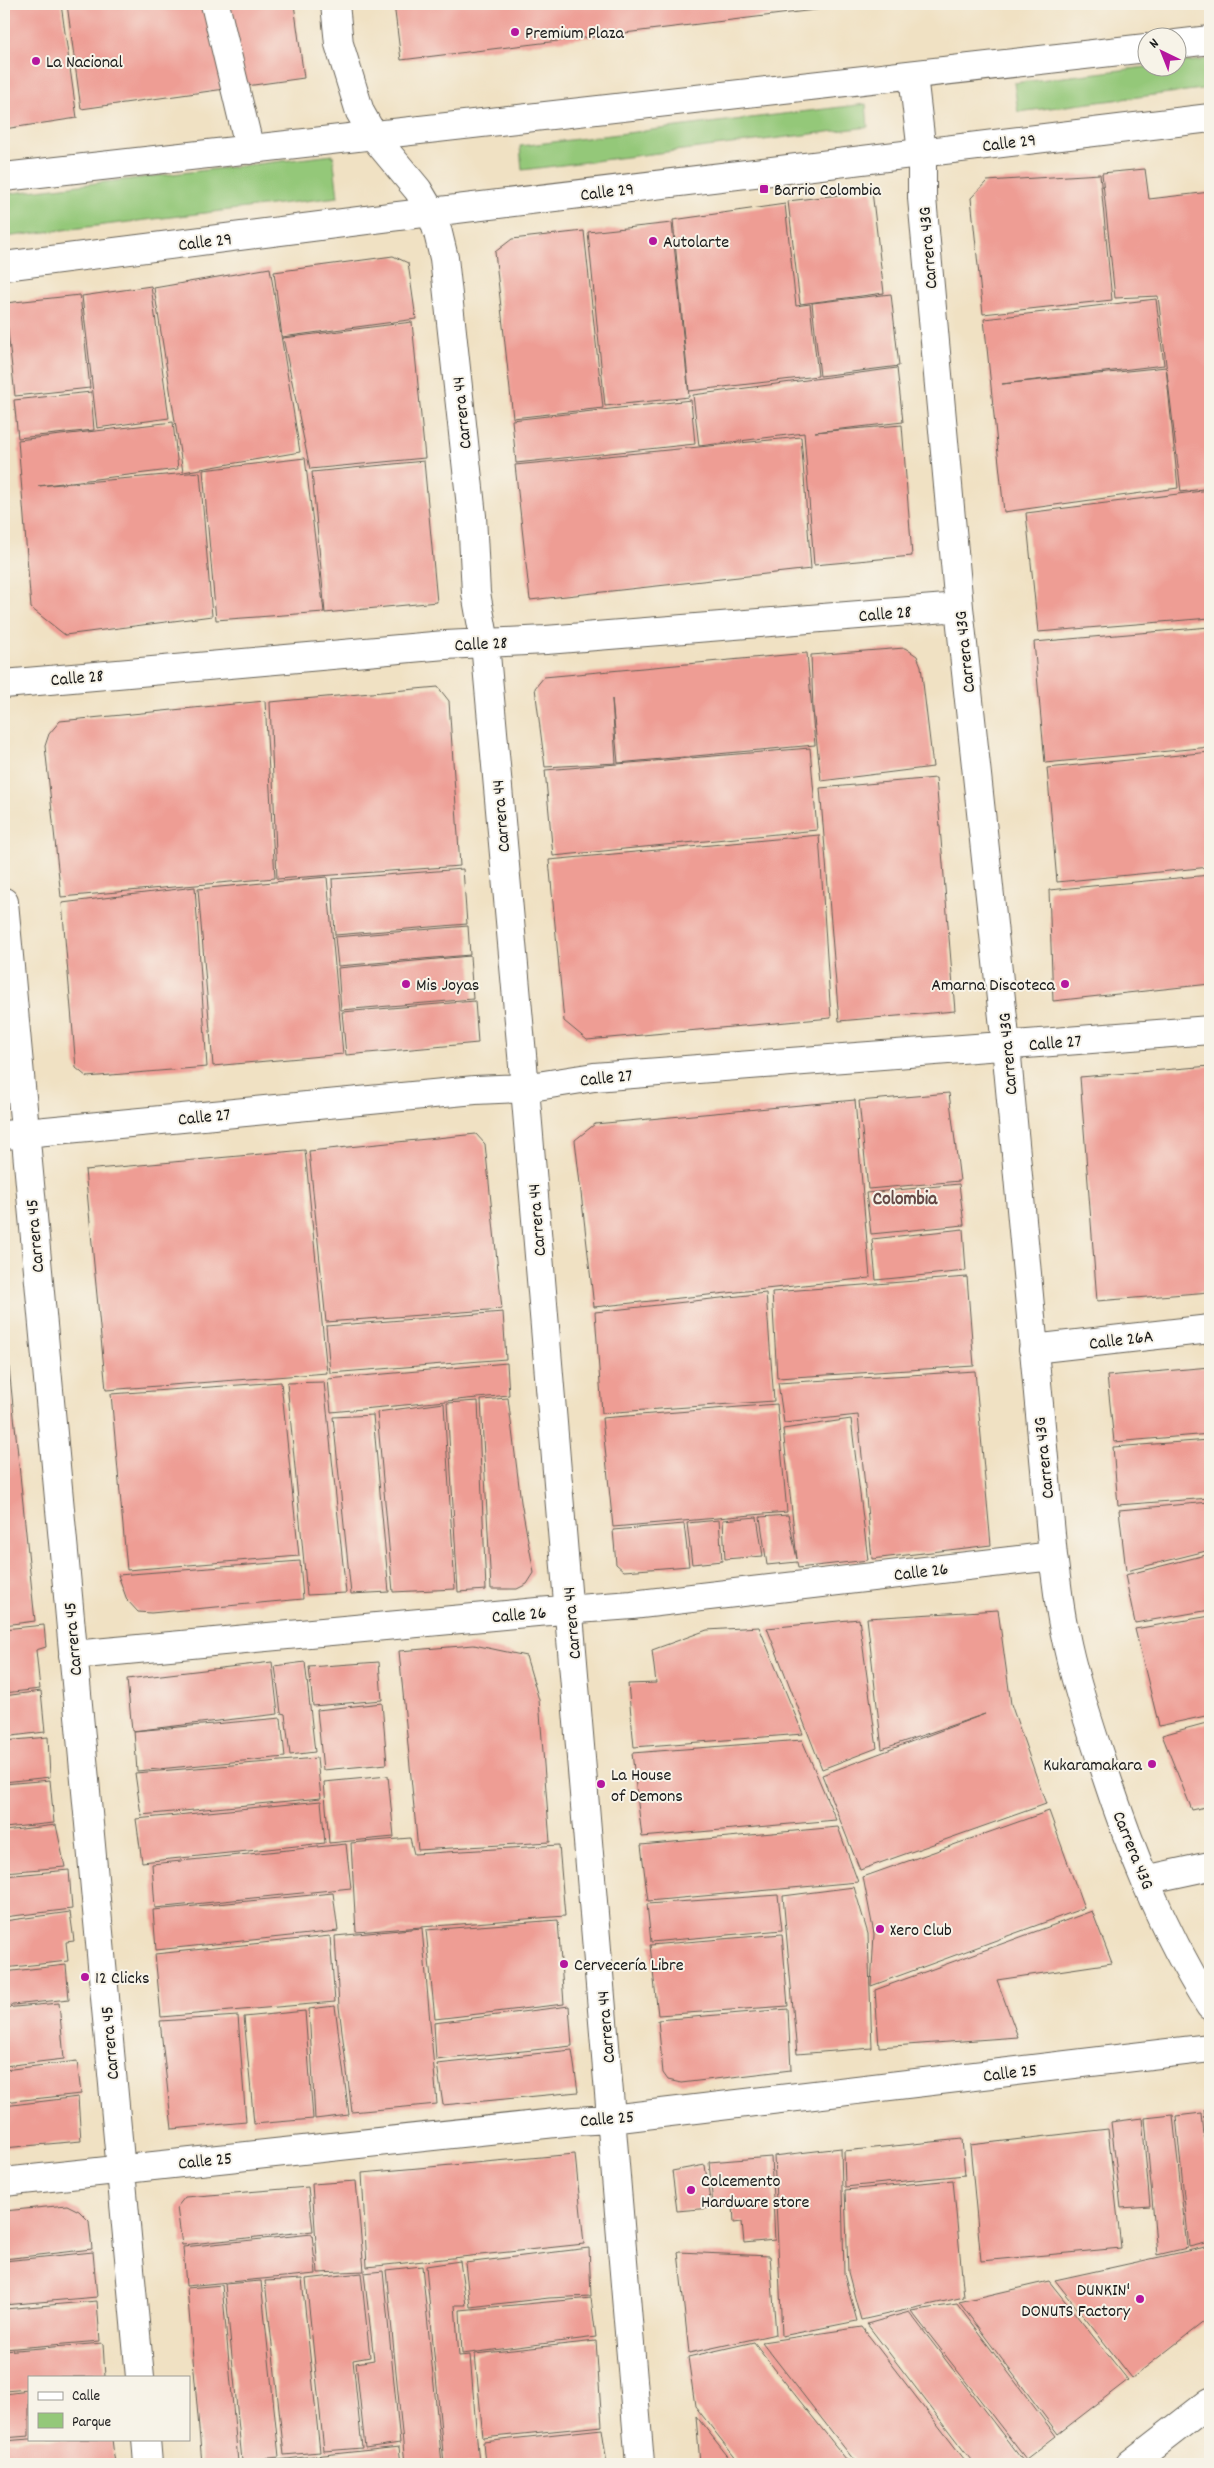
<svg xmlns="http://www.w3.org/2000/svg" width="1214" height="2468" viewBox="0 0 1214 2468" font-family="Dekko,sans-serif">
	<style>
		.green { fill: #94c879; stroke: #58724a }
		.building { fill: #ee9d94 }
		.lines { fill: none; stroke-linecap: round; stroke-linejoin: round }
		.minor-casing { stroke: #666156; stroke-width: 30 }
		.major-casing { stroke: #666156; stroke-width: 30 }
		.minor { stroke: #fff; stroke-width: 28 }
		.major { stroke: #fff; stroke-width: 28 }
		.poi-dot { fill: #b5179e; stroke: #f7f3e8; stroke-width: 2 }
		.labels { text-anchor: middle; stroke-width: 4; stroke-linejoin: round; paint-order: stroke }
		.poi-label { font-size: 18px; fill: #1c1c1c; stroke: #f7f3e8; text-anchor: start }
		.street-label { font-size: 18px; fill: #1c1c1c; stroke: #f7f3e8 }
		.neighbourhood-label { font-size: 19px; font-weight: bold; fill: #664946; stroke: #f7f3e8 }
	</style>
	<rect width="100%" height="100%" fill="#f7f3e8"/>
	<filter id="ink" filterUnits="userSpaceOnUse"><feTurbulence type="fractalNoise" baseFrequency=".02" numOctaves="2"/><feDisplacementMap in="SourceGraphic" scale="10" xChannelSelector="R" yChannelSelector="G"/><feConvolveMatrix kernelMatrix="1 2 1 2 8 2 1 2 1" color-interpolation-filters="sRGB"/></filter>
	<filter id="wash" filterUnits="userSpaceOnUse"><feTurbulence type="fractalNoise" baseFrequency=".0096" numOctaves="4" result="noise"/><feDisplacementMap in="SourceGraphic" scale="20" xChannelSelector="R" yChannelSelector="G"/><feGaussianBlur stdDeviation="1.12" result="paint"/><feColorMatrix in="noise" values="0 0 0 0 0 0 0 0 0 0 0 0 0 0 0 0 0 1.4 0 .05"/><feComposite in="paint" operator="in"/></filter>
	<g filter="url(#wash)">
		<rect width="100%" height="100%" fill="#f0e1c3"/>
		<path class="green" d="M1210,59V88L1018,112L1014,83L1146,67L1176,68L1177,63Z
			M866,104L868,127L522,170L520,146Z
			M333,155L338,197L4,237V194Z"/>
		<g id="blocks">
			<path class="building" d="M4,4H61L77,118L4,129Z
				M67,4H294L304,78L81,109Z
				M394,4H856V5L401,60Z
				M1145,169L1149,199L1210,192V488L1181,492L1158,296L1115,298L1102,173Z
				M1100,174L1112,300L983,314L971,198L987,181Z
				M872,191L884,293L800,304L788,201Z
				M785,204L796,306L810,304L818,376L689,391L673,220Z
				M672,223L689,397L605,406L588,232Z
				M584,231L603,408L513,418L495,252L512,239Z
				M393,256L408,263L416,319L282,337L274,272Z
				M270,268L300,452L183,472L154,288Z
				M151,286L169,418L97,428L82,296Z
				M891,294L899,366L820,376L812,303Z
				M80,295L90,388L15,396L5,303Z
				M1156,299L1164,365L1002,384L1166,367L1178,488L1004,512L984,319Z
				M412,322L425,458L310,469L283,338Z
				M897,368L903,422L815,432L902,425L912,556L814,565L804,433L699,446L693,395Z
				M91,392L94,430L18,438L14,400Z
				M691,400L695,444L516,463L512,420Z
				M173,422L178,469L38,486L200,472L212,616L65,635L31,608L18,440Z
				M801,437L811,569L530,600L515,465Z
				M305,458L324,612L216,620L203,470Z
				M424,461L437,602L325,613L312,472Z
				M1210,490V618L1038,632L1026,513Z
				M1210,627V747L1045,763L1034,642Z
				M905,648L917,656L921,666L933,767L821,781L813,709L811,655Z
				M807,653L815,745L618,763L612,699L616,763L545,767L535,688L544,677Z
				M438,687L449,701L460,866L277,879L270,702Z
				M265,701L275,878L61,897L45,746L49,734L60,721Z
				M810,748L817,830L553,856L545,770Z
				M1210,752V867L1057,882L1047,768Z
				M936,778L955,1011L839,1021L820,788Z
				M819,835L831,1018L587,1040L564,1021L549,860Z
				M463,869L467,924L335,935L332,879Z
				M1210,875V984L1053,1001L1049,890Z
				M327,877L343,1054L213,1066L198,889Z
				M195,887L207,1067L87,1077L76,1068L62,903Z
				M468,926L470,955L338,966L335,937Z
				M470,956L473,999L341,1010L338,968Z
				M475,1001L478,1043L346,1055L342,1012Z
				M1210,1066V1292L1097,1301L1080,1077Z
				M949,1093L960,1181L868,1189L859,1101Z
				M855,1100L870,1278L594,1307L575,1140L595,1124Z
				M476,1134L485,1144L502,1309L326,1322L309,1151Z
				M305,1150L327,1373L106,1390L85,1170Z
				M959,1184L964,1225L871,1234L866,1193Z
				M963,1229L966,1271L876,1280L872,1239Z
				M967,1277L974,1366L777,1378L772,1292Z
				M766,1293L774,1401L602,1413L595,1312Z
				M503,1312L506,1359L330,1373L326,1326Z
				M4,1318L35,1621L4,1625Z
				M507,1363L509,1395L331,1412L328,1379Z
				M1210,1367V1434L1114,1442L1107,1376Z
				M975,1371L991,1545L872,1559L858,1415L784,1423L778,1383Z
				M281,1382L299,1556L127,1570L111,1394Z
				M324,1382L346,1593L307,1595L287,1383Z
				M508,1398L521,1502L534,1573L527,1584L517,1589H491L481,1400Z
				M478,1401L486,1590L458,1592L447,1403Z
				M444,1403L455,1589L393,1592L377,1412Z
				M777,1404L787,1512L613,1527L602,1418Z
				M373,1415L389,1592L351,1594L333,1417Z
				M851,1419L868,1560L798,1568L797,1562L767,1565L760,1517L788,1515L797,1559L783,1429Z
				M1210,1440V1498L1118,1505L1113,1447Z
				M1210,1502V1550L1126,1571L1119,1510Z
				M757,1517L763,1556L725,1559L723,1520Z
				M719,1520L722,1561L692,1564L687,1523Z
				M684,1524L689,1566L624,1571L616,1564L613,1530Z
				M1210,1554V1610L1135,1623L1125,1575Z
				M300,1561L303,1599L151,1613L138,1612L127,1600L118,1575Z
				M998,1610L1011,1704L1046,1804L860,1870L822,1775L985,1714L882,1749L867,1618Z
				M1210,1616V1715L1159,1726L1135,1629Z
				M859,1619L877,1748L822,1769L767,1628Z
				M44,1625L46,1647L36,1650L40,1689L4,1693V1629Z
				M759,1627L803,1734L634,1747L628,1684L656,1683L652,1650L707,1630Z
				M474,1645L526,1656L539,1700L550,1842L418,1850L399,1651Z
				M272,1662L278,1714L132,1731L127,1679Z
				M305,1662L315,1752L290,1755L285,1714L281,1713L275,1666Z
				M379,1662L382,1700L313,1706L309,1667Z
				M41,1691L45,1732L4,1737V1696Z
				M382,1703L387,1764L323,1770L317,1710Z
				M281,1718L285,1757L137,1771L134,1731Z
				M1210,1722V1806L1192,1810L1162,1735Z
				M48,1737L50,1777L4,1782V1741Z
				M802,1740L836,1820L642,1837L632,1753Z
				M317,1758L321,1798L141,1815L135,1773Z
				M388,1776L394,1837L329,1843L324,1782Z
				M50,1780L54,1823L4,1828V1784Z
				M321,1801L325,1843L142,1862L136,1819Z
				M1049,1811L1084,1908L871,1986L874,1934L863,1877Z
				M56,1825L65,1867L4,1872V1831Z
				M838,1827L858,1882L648,1901L641,1845Z
				M410,1838L414,1854L559,1845L565,1916L356,1932L351,1843Z
				M346,1844L351,1888L155,1908L152,1864Z
				M69,1870L72,1909L4,1917V1876Z
				M854,1887L868,1934L872,2048L797,2054L783,1896Z
				M333,1893L338,1931L156,1950L153,1910Z
				M778,1895L782,1930L651,1942L647,1904Z
				M1092,1911L1112,1963L997,1980L1018,2037L879,2047L875,1990Z
				M70,1912L74,1941L66,1942L68,1961L4,1968V1921Z
				M558,1920L564,2004L435,2019L426,1930Z
				M422,1928L437,2104L352,2112L339,2007L335,1936Z
				M782,1934L788,2006L658,2015L650,1945Z
				M330,1936L335,2002L161,2017L155,1954Z
				M66,1965L69,1999L4,2006V1972Z
				M59,2003L64,2059L4,2066V2008Z
				M335,2006L349,2115L315,2119L309,2009Z
				M569,2006L572,2046L436,2060L434,2023Z
				M788,2009L791,2070L681,2083L668,2080L663,2073L658,2020Z
				M305,2011L313,2119L254,2124L244,2017Z
				M238,2016L246,2122L172,2129L160,2021Z
				M572,2050L578,2092L443,2105L437,2064Z
				M77,2061L81,2094L4,2102V2070Z
				M78,2097L81,2141L4,2148V2106Z
				M1204,2110L1210,2111V2157H1209Z
				M1202,2113L1210,2198V2242L1189,2247L1176,2116Z
				M1173,2115L1187,2248L1157,2255L1145,2118Z
				M1142,2118L1150,2206L1121,2208L1111,2122Z
				M1108,2129L1121,2248L981,2261L970,2145Z
				M962,2139L965,2175L845,2187L844,2151Z
				M841,2148L844,2274L857,2321L782,2336L774,2156Z
				M575,2154L584,2244L367,2267L362,2173Z
				M771,2157L775,2240L744,2243L742,2222L734,2223L733,2204L713,2206L709,2162Z
				M705,2165L711,2208L677,2211L672,2171Z
				M953,2180L964,2297L861,2320L848,2272L845,2190Z
				M356,2181L364,2271L318,2273L312,2184Z
				M308,2187L313,2231L182,2245L177,2207L185,2197Z
				M67,2205L79,2211L89,2221L92,2249L4,2259V2211Z
				M312,2234L316,2274L186,2286L183,2247Z
				M1210,2246V2317L1132,2378L1055,2280Z
				M589,2248L591,2296L549,2298L470,2307L465,2263Z
				M93,2252L97,2297L4,2305V2261Z
				M678,2252L770,2256L776,2334L689,2353Z
				M460,2261L466,2305H455L459,2356L470,2355L479,2464H444L426,2266Z
				M422,2266L442,2464H405L386,2270Z
				M383,2271L400,2443L365,2448L356,2363L374,2360L364,2273Z
				M361,2273L370,2357L353,2360L362,2448L324,2451L306,2279Z
				M302,2279L320,2452L284,2455L265,2281Z
				M261,2281L279,2457L242,2461L225,2284Z
				M1049,2281L1128,2380L1058,2434L959,2302Z
				M222,2285L238,2462L202,2464L187,2288Z
				M591,2298L596,2337L462,2354L460,2310Z
				M97,2301L100,2341L4,2349V2309Z
				M957,2304L1056,2436L1026,2459L911,2311Z
				M909,2312L1023,2461L1019,2464H974L867,2324Z
				M862,2327L968,2464H857L762,2342Z
				M596,2341L602,2426L483,2438L475,2354Z
				M754,2342L780,2376L850,2464H740L695,2406L688,2357Z
				M103,2343L105,2377H29V2389L4,2391V2351Z
				M29,2391V2436L4,2438V2394Z
				M696,2416L734,2464H700Z
				M602,2429L607,2464H485L483,2442Z
				M29,2439H112L115,2464H4V2441Z
				M399,2447L401,2464H249V2463Z"/>
		</g>
	</g>
	<g filter="url(#ink)">
		<use href="#blocks" fill-opacity="0" stroke="#666156" stroke-width="1"/>
		<g class="lines">
			<g class="minor-casing">
				<path id="minor" d="M215,4L250,150
					M335,4L339,44L360,112L374,137L418,190L431,212L438,233L444,258L472,516L476,593L485,643L525,1088L640,2464
					M913,75L922,153V198L959,607L1006,1046L1053,1556C1057,1582 1059,1609 1065,1634C1073,1675 1086,1715 1099,1754C1127,1842 1161,1929 1210,2006
					M4,684L445,645L546,640L959,607
					M4,902L140,2377
					M4,1135L475,1090L525,1088L594,1077L1210,1030
					M1033,1349L1210,1329
					M73,1655L537,1612L632,1605L1053,1556
					M1145,1880L1210,1866
					M4,2182L574,2121L611,2119L1210,2048
					M146,2439L148,2464
					M1130,2464L1210,2402"/>
			</g>
			<g class="major-casing">
				<path id="major" d="M1176,44L1210,40
					M4,177L1146,48
					M4,266L390,217L1210,118"/>
			</g>
			<use href="#minor" class="minor"/>
			<use href="#major" class="major"/>
		</g>
	</g>
	<g class="poi-dot">
		<circle cx="515" cy="32" r="5"/>
		<circle cx="36" cy="61" r="5"/>
		<rect x="759" y="184" width="10" height="10" rx="2.5"/>
		<circle cx="653" cy="241" r="5"/>
		<circle cx="406" cy="984" r="5"/>
		<circle cx="1065" cy="984" r="5"/>
		<circle cx="1152" cy="1764" r="5"/>
		<circle cx="601" cy="1784" r="5"/>
		<circle cx="880" cy="1929" r="5"/>
		<circle cx="564" cy="1964" r="5"/>
		<circle cx="85" cy="1977" r="5"/>
		<circle cx="691" cy="2190" r="5"/>
		<circle cx="1140" cy="2299" r="5"/>
	</g>
	<g class="labels">
		<g class="poi-label">
			<text x="525" y="38">Premium Plaza</text>
			<text x="46" y="67">La Nacional</text>
			<text x="774" y="195">Barrio Colombia</text>
			<text x="663" y="247">Autolarte</text>
			<text x="416" y="990">Mis Joyas</text>
			<text x="1055" y="990" text-anchor="end">Amarna Discoteca</text>
			<text x="1142" y="1770" text-anchor="end">Kukaramakara</text>
			<text x="611" y="1780">La House<tspan x="611" dy="21">of Demons</tspan></text>
			<text x="890" y="1935">Xero Club</text>
			<text x="574" y="1970">Cervecería Libre</text>
			<text x="95" y="1983">12 Clicks</text>
			<text x="701" y="2186">Colcemento<tspan x="701" dy="21">Hardware store</tspan></text>
			<text x="1130" y="2295" text-anchor="end">DUNKIN'<tspan x="1130" dy="21">DONUTS Factory</tspan></text>
		</g>
		<g class="street-label">
			<text transform="translate(1009 142) rotate(-7)" y="6">Calle 29</text>
			<text transform="translate(607 191) rotate(-7)" y="6">Calle 29</text>
			<text transform="translate(205 241) rotate(-7)" y="6">Calle 29</text>
			<text transform="translate(927 248) rotate(-95)" y="6">Carrera 43G</text>
			<text transform="translate(461 413) rotate(-96)" y="6">Carrera 44</text>
			<text transform="translate(885 613) rotate(-5)" y="6">Calle 28</text>
			<text transform="translate(481 643) rotate(-3)" y="6">Calle 28</text>
			<text transform="translate(964 652) rotate(-96)" y="6">Carrera 43G</text>
			<text transform="translate(77 677) rotate(-5)" y="6">Calle 28</text>
			<text transform="translate(500 816) rotate(-95)" y="6">Carrera 44</text>
			<text transform="translate(1055 1042) rotate(-5)" y="6">Calle 27</text>
			<text transform="translate(1007 1054) rotate(-95)" y="6">Carrera 43G</text>
			<text transform="translate(606 1077) rotate(-6)" y="6">Calle 27</text>
			<text transform="translate(204 1116) rotate(-6)" y="6">Calle 27</text>
			<text transform="translate(536 1220) rotate(-95)" y="6">Carrera 44</text>
			<text transform="translate(34 1236) rotate(-95)" y="6">Carrera 45</text>
			<text transform="translate(1121 1339) rotate(-7)" y="6">Calle 26A</text>
			<text transform="translate(1043 1458) rotate(-96)" y="6">Carrera 43G</text>
			<text transform="translate(921 1571) rotate(-7)" y="6">Calle 26</text>
			<text transform="translate(519 1614) rotate(-5)" y="6">Calle 26</text>
			<text transform="translate(571 1623) rotate(-95)" y="6">Carrera 44</text>
			<text transform="translate(72 1639) rotate(-95)" y="6">Carrera 45</text>
			<text transform="translate(1134 1850) rotate(68)" y="6">Carrera 43G</text>
			<text transform="translate(605 2027) rotate(-95)" y="6">Carrera 44</text>
			<text transform="translate(109 2043) rotate(-95)" y="6">Carrera 45</text>
			<text transform="translate(1010 2072) rotate(-7)" y="6">Calle 25</text>
			<text transform="translate(607 2118) rotate(-5)" y="6">Calle 25</text>
			<text transform="translate(205 2160) rotate(-6)" y="6">Calle 25</text>
		</g>
		<g class="neighbourhood-label">
			<text x="905" y="1204">Colombia</text>
		</g>
	</g>
	<rect width="1214" height="2468" fill="none" stroke="#f7f3e8" stroke-width="20"/>
	<rect x="28" y="2376" width="162" height="65" fill="#f7f3e8" stroke="#9f9d96"/>
	<rect x="38" y="2392" width="25" height="8" fill="#ffffff" stroke="#9f9d96"/>
	<text x="72" y="2400" font-size="15" fill="#1c1c1c">Calle</text>
	<rect x="38" y="2413" width="25" height="15" fill="#94c879" stroke="#9f9d96"/>
	<text x="72" y="2426" font-size="15" fill="#1c1c1c">Parque</text>
	<g transform="translate(1162 52) rotate(317)"><circle r="24" fill="#f7f3e8" stroke="#9f9d96"/>
	<path d="M0-4L9 19L0 12L-9 19Z" fill="#b5179e"/>
	<text y="-8" font-size="14" font-weight="bold" text-anchor="middle" fill="#1c1c1c">N</text>
	</g>
</svg>
